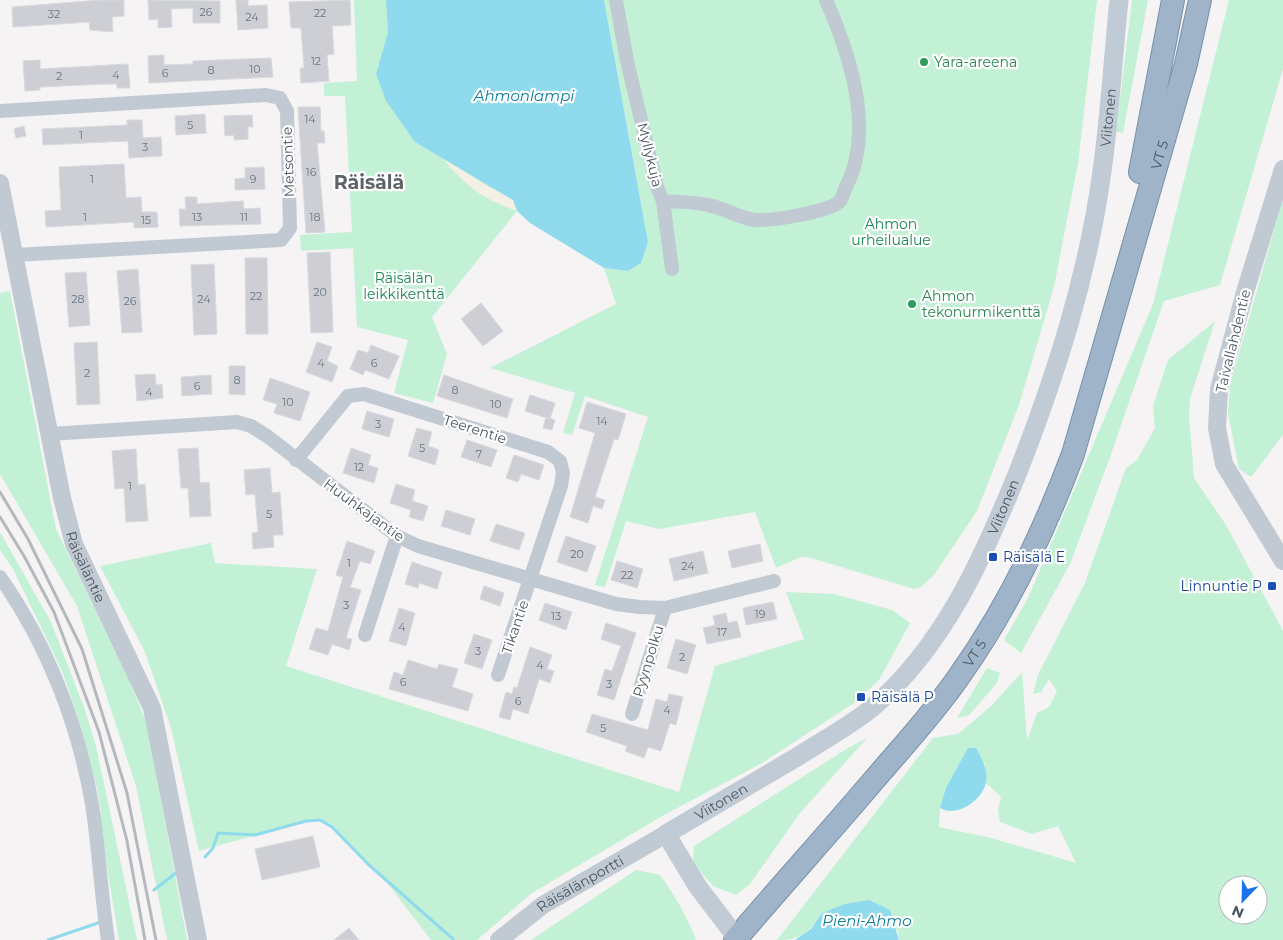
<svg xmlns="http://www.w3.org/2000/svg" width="1283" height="940" viewBox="0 0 1283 940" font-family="Montserrat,sans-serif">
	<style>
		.green { fill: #c3f1d5; fill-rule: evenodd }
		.sand { fill: #f5f0e5 }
		.water { fill: #90daee }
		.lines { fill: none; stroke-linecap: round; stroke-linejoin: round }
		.stream { stroke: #90daee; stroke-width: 3 }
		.building { fill: #cdcfd5; stroke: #d7d9de }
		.trunk-casing { stroke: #7690ad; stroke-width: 24 }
		.minor { stroke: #c1cad2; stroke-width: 14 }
		.tertiary { stroke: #c1cad2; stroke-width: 18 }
		.secondary { stroke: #c1cbd6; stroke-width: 19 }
		.trunk { stroke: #9fb4c9; stroke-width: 22 }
		.rail { stroke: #b5b8bd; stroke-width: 3 }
		.leisure-dot { fill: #2e9e5b; stroke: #fff; stroke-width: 2 }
		.transit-dot { fill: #1a4fb4; stroke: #fff; stroke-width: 2 }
		.labels { text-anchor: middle; stroke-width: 4.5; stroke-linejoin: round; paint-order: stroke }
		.number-label { font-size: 11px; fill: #6b747e }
		.leisure-label { font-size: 14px; fill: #27864d; stroke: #fff; text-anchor: start }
		.street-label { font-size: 14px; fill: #4a5661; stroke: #fff }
		.park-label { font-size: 14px; fill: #17864f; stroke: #fff }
		.transit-label { font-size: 14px; fill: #164399; stroke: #fff; text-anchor: start }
		.water-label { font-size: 15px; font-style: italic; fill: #0c7c9b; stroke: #fff }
		.district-label { font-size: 19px; font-weight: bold; fill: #5f6368; stroke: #fff }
	</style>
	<rect width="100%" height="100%" fill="#f5f3f3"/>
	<path class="green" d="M354,0H386L388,32L376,74L415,142L441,156L451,167L447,168H459L513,200L517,211L432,317L447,354L433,403L394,393L408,340L357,327L353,248L301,251L300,235L352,232L345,96H324V83L357,81Z
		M604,0H1097L1078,163L1054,287L1019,405L977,511L934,575L921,587L914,589L811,558L801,557L776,568L755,512L659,529L626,521L605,587L595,585L648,417L585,396L572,435L563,433L575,393L490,368L616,304L604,268L628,271L641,263L648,242Z
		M1132,0H1148L1123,133L1116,132Z
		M1229,0H1283V69L1220,285L1164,301L1110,457L1070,564L1021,653L1004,640L1028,598L1153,304Z
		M1283,199V435L1251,477L1239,469L1228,413L1230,385Z
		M10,291L56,529L129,680L147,724L187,940H167L136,786L77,606L0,474V293Z
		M1215,321L1190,399L1189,415L1194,478L1226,525L1283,631V940H899L898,930L822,913C808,933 802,940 777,940L933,738L958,734L991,706L1022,672L1027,740L1037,713L1049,707L1057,691L1049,679L1041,692L1033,694L1038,675L1085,583L1126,468L1137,460L1155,428L1153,406L1168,360ZM985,763L986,783L1001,797L998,810L1000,822L1032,834L1058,826L1076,863L991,838L939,827L940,808ZM1228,885H1258V915H1228Z
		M0,532L51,622L85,710L96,746L137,940H119L99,818L101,810L97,788L77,714L62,671L13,569L0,550Z
		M211,543L215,563L317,569L286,666L679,792L715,666L804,639L786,592L834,594L892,610L910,623L879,680L857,701L762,763L664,815L532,893L477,940H431L388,884L332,827L320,820L306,821L199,851L171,728L145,652L100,566Z
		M987,668L1000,673L997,683L969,715L957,718Z
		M867,738L800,813L750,884L736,895L713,886L693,863L694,846L848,748Z
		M636,870L660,875C675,896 687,916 696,940H531Z"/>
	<path class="sand" d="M441,156L482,183L513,200L517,211C480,198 466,186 441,156Z"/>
	<path class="water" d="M386,0H604L648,242L641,263L628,271L604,268L530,223L517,211L513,200L415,142L386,101L376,74L388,32Z
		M968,748H976C982,759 988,769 986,782C983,800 957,818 940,808L946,788Z
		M869,900L890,910L899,940H795L811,929L822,913L845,904Z"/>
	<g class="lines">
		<path class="stream" d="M205,857L213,848L218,833L255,835L306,821L320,820L332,827L369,865L453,939
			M154,890L176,873
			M48,940L98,923"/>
	</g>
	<path class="building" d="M100,0H124V16L112,17L113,32L90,30L89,22L13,27L12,7Z
		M148,0L220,1V23H193V8L171,9L172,27L158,28V19L149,20Z
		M236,0H248V6L267,5L268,28L238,30Z
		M350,0L351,25L332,26L334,54L327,55L329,81L301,83L300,68H304L301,28H291L289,2Z
		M164,55V65L193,64V61L271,58L273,77L149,83L148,56Z
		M40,60V69L128,64L130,88H117V84H104L40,87V90L25,91L23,61Z
		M298,107H320L321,131H324L325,143H317L325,232L306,233Z
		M205,114L206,133L176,135L175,116Z
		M252,115L253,127H248V139L234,140V135L225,136L224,116Z
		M127,120H142L143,138L161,137L162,156L129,158L128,141L43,145L42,129L127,125Z
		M24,126L26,136L16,138L14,129Z
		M124,164L126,198L141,197L142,212H157L158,227L134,228V222L46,227L45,211L61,210L59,167Z
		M264,167L265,189L235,190V179L245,178V168Z
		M185,197H197V204L243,201L244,209L260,208L261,224L180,226L179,209H186Z
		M330,252L333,332L311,333L307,253Z
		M245,258H267L268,334H246Z
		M214,264L217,334L194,335L191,265Z
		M138,269L142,332L122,333L117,271Z
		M86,272L90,325L69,327L65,273Z
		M481,303L503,331L483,346L461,319Z
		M97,342L100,404L77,405L74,343Z
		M317,342L332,347L327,361L338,366L332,382L306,372Z
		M371,345L399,356L389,379L365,370L363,375L350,369L358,350L368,353Z
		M229,366H245V395L229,394Z
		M155,374L156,385L162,384L163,398L137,401L135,375Z
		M211,375L212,394L182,396L181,377Z
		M444,375L513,399L507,418L437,396Z
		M270,378L310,392L300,421L274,413L277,404L263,400Z
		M530,395L555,403L550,419L525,411Z
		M587,402L626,414L618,440L614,439L595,497L605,500L602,509L593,506L588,523L570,517L595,433L579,428Z
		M367,411L394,419L389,437L362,429Z
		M546,417L555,420L552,430L543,428Z
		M417,428L432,432L428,446L439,450L435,465L408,456Z
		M467,440L497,450L491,467L461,457Z
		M198,448L200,483L209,482L211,516L190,517L188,488H181L178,449Z
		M351,448L371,455L368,465L378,468L374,483L343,473Z
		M136,449L138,485L145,484L148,521L126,522L124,488L115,489L112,451Z
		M514,455L544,465L539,480L521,474L518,482L506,478Z
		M270,468L272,493L280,492L283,535H273L274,547L253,549L252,533L258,532L255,494L246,495L244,470Z
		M396,484L415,490L412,501L428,506L423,521L409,517L411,510L390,503Z
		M446,510L475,519L470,535L441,526Z
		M496,524L525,533L519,550L490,541Z
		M566,536L596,546L587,572L557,562Z
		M347,541L375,551L370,564L360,561L350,587L361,590L346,638L352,639L349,650L332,644L328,655L309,649L316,628L328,631L343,577L336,575Z
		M760,544L763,561L732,568L728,551Z
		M703,551L708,573L674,581L669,559Z
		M617,561L643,569L637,588L611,580Z
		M412,562L442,572L437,589L419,583L418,588L405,584Z
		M484,586L504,593L500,606L480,599Z
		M773,602L777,619L746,625L743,608Z
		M545,603L572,612L566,630L539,620Z
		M399,608L415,613L406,646L389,641Z
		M726,613L728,623L737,621L741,637L707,644L703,628L715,625L713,616Z
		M606,623L636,633L614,700L597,695L605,669L612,671L621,646L601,639Z
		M474,634L492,640L482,669L464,663Z
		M676,639L696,645L687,674L667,668Z
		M530,647L552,655L547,669L554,671L550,683L539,679L528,714L513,709L510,720L499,717L506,692L512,694L514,687L517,688Z
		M408,660L437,669L439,664L458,669L452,687L473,694L468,711L389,689L394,672L403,675Z
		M669,694L683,697L676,725L670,723L661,751L648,747L644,758L625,751L627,746L586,732L592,714L648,730L656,699L667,702Z
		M313,836L320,867L262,880L255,849Z
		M349,928L359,940H334Z"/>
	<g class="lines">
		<g class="trunk-casing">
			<g id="trunk">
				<path d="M1140,172L1173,0"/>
				<path id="s4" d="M735,940C781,886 828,834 874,780C903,746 934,713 960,675C1008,607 1044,532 1073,454L1186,64L1200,0"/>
			</g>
		</g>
		<path class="minor" d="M616,0L627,61L657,187L663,201L672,269
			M0,111L266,95L280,98L287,111L290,228L281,240L15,255
			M663,201C678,202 694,202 708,205C724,208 739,218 755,220C771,221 830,212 840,201C843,197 844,191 846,187C875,130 850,55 826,0
			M50,434L237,422L251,426L267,436L397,536L418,546L616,604L640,607L665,608L774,581
			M296,460L348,396L364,394L548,452L560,461L563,473L561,486L498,675
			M0,577C47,644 78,723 92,804C99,849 101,895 108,940
			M365,635L397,536
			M632,714L665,608"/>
		<g class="tertiary">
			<path d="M1283,169L1245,292L1219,389L1217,428L1224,464L1283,561"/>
			<path id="s1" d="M0,183L62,498L74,544L152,708L198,940"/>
			<path id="s2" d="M499,940L543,905L666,834"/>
		</g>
		<path class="secondary" id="s3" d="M737,938L698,887L666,834C710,808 753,783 797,757C822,741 850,726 873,707C944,646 983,558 1018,472C1056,375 1088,275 1102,171C1110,115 1113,57 1119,0"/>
		<use href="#trunk" class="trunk"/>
		<path class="rail" d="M0,492L28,539L82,649L127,793L156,940
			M0,517L24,556L54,612L99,732L127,841L145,940"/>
	</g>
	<g class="leisure-dot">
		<circle cx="924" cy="62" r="5"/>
		<circle cx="912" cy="304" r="5"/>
	</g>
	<g class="transit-dot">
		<rect x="988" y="552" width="10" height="10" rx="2.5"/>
		<rect x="1267" y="581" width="10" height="10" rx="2.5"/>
		<rect x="856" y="692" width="10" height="10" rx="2.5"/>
	</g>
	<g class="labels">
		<g class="number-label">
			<text x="206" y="16">26</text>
			<text x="320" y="17">22</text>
			<text x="54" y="18">32</text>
			<text x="252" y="21">24</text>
			<text x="316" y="65">12</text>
			<text x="255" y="73">10</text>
			<text x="211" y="74">8</text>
			<text x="165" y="77">6</text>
			<text x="116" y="79">4</text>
			<text x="59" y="80">2</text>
			<text x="310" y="123">14</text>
			<text x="190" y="129">5</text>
			<text x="81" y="139">1</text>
			<text x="145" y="151">3</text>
			<text x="311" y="176">16</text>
			<text x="92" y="183">1</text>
			<text x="253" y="183">9</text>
			<text x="85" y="221">1</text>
			<text x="197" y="221">13</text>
			<text x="244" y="221">11</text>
			<text x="315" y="221">18</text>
			<text x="146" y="224">15</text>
			<text x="320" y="296">20</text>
			<text x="256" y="300">22</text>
			<text x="78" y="303">28</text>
			<text x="204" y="303">24</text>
			<text x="130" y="305">26</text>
			<text x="321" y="367">4</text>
			<text x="374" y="367">6</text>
			<text x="87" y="377">2</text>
			<text x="237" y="384">8</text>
			<text x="197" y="390">6</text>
			<text x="455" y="394">8</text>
			<text x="149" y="396">4</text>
			<text x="288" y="406">10</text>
			<text x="496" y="408">10</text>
			<text x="602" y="425">14</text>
			<text x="378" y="428">3</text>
			<text x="422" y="452">5</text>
			<text x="479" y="458">7</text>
			<text x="359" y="471">12</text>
			<text x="130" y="490">1</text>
			<text x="269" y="518">5</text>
			<text x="577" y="558">20</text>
			<text x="349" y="567">1</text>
			<text x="688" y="570">24</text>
			<text x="627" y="579">22</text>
			<text x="346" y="609">3</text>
			<text x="760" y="618">19</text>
			<text x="556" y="620">13</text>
			<text x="402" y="631">4</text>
			<text x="722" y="636">17</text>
			<text x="478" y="655">3</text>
			<text x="682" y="661">2</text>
			<text x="540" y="669">4</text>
			<text x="403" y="686">6</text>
			<text x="609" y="688">3</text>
			<text x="518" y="705">6</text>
			<text x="667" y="714">4</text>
			<text x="603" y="732">5</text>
		</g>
		<g class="leisure-label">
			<text x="934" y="67">Yara-areena</text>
			<text x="922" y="301">Ahmon<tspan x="922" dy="16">tekonurmikenttä</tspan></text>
		</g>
		<g class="street-label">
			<text dy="5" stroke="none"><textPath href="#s3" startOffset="1015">Viitonen</textPath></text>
			<text transform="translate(650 155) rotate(76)" y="5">Myllykuja</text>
			<text dy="5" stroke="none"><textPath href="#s4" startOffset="908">VT 5</textPath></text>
			<text transform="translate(288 162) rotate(-92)" y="5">Metsontie</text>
			<text transform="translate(1233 341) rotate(-76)" y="5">Taivallahdentie</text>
			<text transform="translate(475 429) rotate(18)" y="5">Teerentie</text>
			<text dy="5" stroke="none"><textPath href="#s3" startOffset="610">Viitonen</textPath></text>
			<text transform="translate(364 510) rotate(36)" y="5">Huuhkajantie</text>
			<text dy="5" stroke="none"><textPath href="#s1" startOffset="394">Räisäläntie</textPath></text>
			<text transform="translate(515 627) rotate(-71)" y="5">Tikantie</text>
			<text dy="5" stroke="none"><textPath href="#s4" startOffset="374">VT 5</textPath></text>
			<text transform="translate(648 661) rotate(-73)" y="5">Pyynpolku</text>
			<text dy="5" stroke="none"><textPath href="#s3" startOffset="190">Viitonen</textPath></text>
			<text dy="5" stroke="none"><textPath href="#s2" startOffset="99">Räisälänportti</textPath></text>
		</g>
		<g class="park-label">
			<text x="891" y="229">Ahmon<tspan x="891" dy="16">urheilualue</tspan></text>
			<text x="404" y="283">Räisälän<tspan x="404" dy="16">leikkikenttä</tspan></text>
		</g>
		<g class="transit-label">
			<text x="1003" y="562">Räisälä E</text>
			<text x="1262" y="591" text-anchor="end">Linnuntie P</text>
			<text x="871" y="702">Räisälä P</text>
		</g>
		<g class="water-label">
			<text x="524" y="101">Ahmonlampi</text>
			<text x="867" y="926">Pieni-Ahmo</text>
		</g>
		<g class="district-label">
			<text x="369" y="189">Räisälä</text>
		</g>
	</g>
	<g transform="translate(1243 900) rotate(203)"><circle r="24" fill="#ffffff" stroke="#b7bbc0"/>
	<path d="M0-4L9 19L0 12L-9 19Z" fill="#1a73e8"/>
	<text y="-8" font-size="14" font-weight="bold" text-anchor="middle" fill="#4a5661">N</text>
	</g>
</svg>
